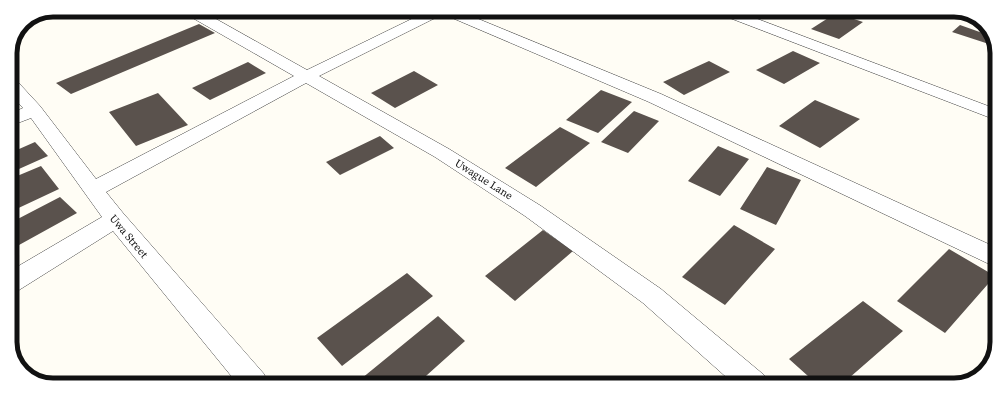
<svg xmlns="http://www.w3.org/2000/svg" width="1007" height="395" viewBox="0 0 1007 395" font-family="'Source Serif 4',serif">
	<style>
		.building { fill: #5a524d }
		.lines { fill: none; stroke-linecap: round; stroke-linejoin: round }
		.minor-casing { stroke: #444; stroke-width: 1 }
		.minor { fill: #fff; fill-rule: evenodd }
		.labels { text-anchor: middle; stroke-width: 4; stroke-linejoin: round; paint-order: stroke }
		.street-label { font-size: 11px; fill: #111; stroke: #fff }
		.rim { fill: none; stroke: #111; stroke-width: 5 }
	</style>
	<rect width="100%" height="100%" fill="#fffdf5"/>
	<path class="building" d="M617,11L645,12L634,18Z
		M836,13L863,22L839,39L811,29Z
		M199,24L215,33L71,94L56,83Z
		M960,25L991,36L995,46L952,32Z
		M793,51L820,63L784,84L756,70Z
		M709,61L730,72L684,95L663,82Z
		M248,62L266,73L210,100L192,88Z
		M414,71L438,85L395,108L371,93Z
		M601,90L632,102L598,133L566,120Z
		M158,93L188,125L136,146L109,112Z
		M815,100L860,119L820,148L779,126Z
		M634,111L659,121L628,153L601,142Z
		M560,127L590,143L536,187L505,168Z
		M380,136L394,148L340,175L326,162Z
		M35,142L48,156L10,173V153Z
		M718,146L749,159L720,196L688,181Z
		M41,166L59,189L10,212V179Z
		M767,167L801,180L776,225L740,209Z
		M60,197L77,213L10,250V223Z
		M734,225L775,249L725,305L682,277Z
		M543,230L573,251L515,301L485,276Z
		M949,249L995,276L945,333L897,301Z
		M407,273L433,296L342,366L317,338Z
		M863,301L903,331L841,385H818L789,359Z
		M438,316L465,341L417,384L356,383Z"/>
	<g class="lines">
		<g class="minor-casing">
			<path id="minor" d="M182,10H200L307,70L428,11H459L661,94L995,247V266L987,263L649,102L443,14L319,76L449,149L541,206L661,289L764,375L768,385L734,384L643,303L525,216L435,157L306,83L106,192L123,213L264,374L268,383H237L113,231L19,290L10,293V271L102,217L31,118L10,126V114L23,108L10,94V79L16,80L40,106L96,179L294,76L184,13Z
				M720,12H739L996,109V120L722,15Z"/>
		</g>
		<use href="#minor" class="minor"/>
	</g>
	<g class="labels">
		<g class="street-label">
			<text transform="translate(484 179) rotate(32)" y="4">Uwague Lane</text>
			<text transform="translate(129 236) rotate(50)" y="4">Uwa Street</text>
		</g>
	</g>
	<path d="M0 0H1007V395H0ZM53 17H954A36 36 0 0 1 990 53V342A36 36 0 0 1 954 378H53A36 36 0 0 1 17 342V53A36 36 0 0 1 53 17Z" fill="#fff" fill-rule="evenodd"/>
	<path class="rim" d="M53 17H954A36 36 0 0 1 990 53V342A36 36 0 0 1 954 378H53A36 36 0 0 1 17 342V53A36 36 0 0 1 53 17Z"/>
</svg>
